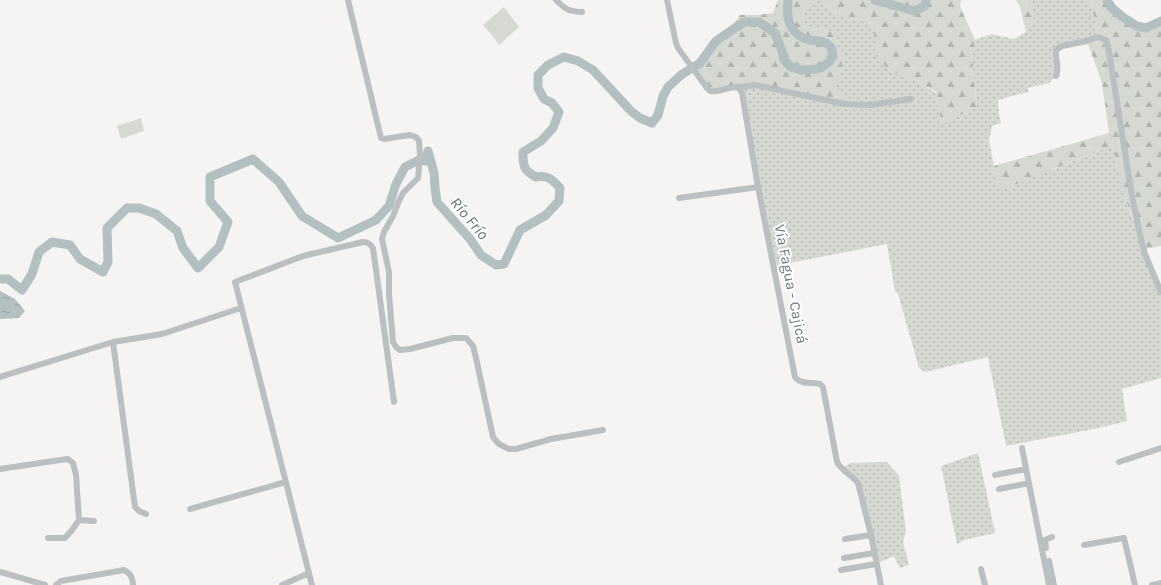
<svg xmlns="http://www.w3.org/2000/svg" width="1161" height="585" viewBox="0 0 1161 585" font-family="Karla,sans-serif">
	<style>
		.green { fill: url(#green-dots) }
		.forest { fill: url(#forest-firs) }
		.pitch { fill: #d5d9d1 }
		.water { fill: url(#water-ripples) }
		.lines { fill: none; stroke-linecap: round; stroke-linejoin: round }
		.river { stroke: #b2c0c2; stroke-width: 9 }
		.minor { stroke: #babfc1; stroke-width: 6 }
		.labels { text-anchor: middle; stroke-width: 4; stroke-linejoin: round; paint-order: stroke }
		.street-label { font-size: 15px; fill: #67797f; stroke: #fff }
		.water-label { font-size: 16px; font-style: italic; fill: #637a7c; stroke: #fff }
	</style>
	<defs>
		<pattern id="green-dots" width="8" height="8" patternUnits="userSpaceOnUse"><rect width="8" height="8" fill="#d5d9d1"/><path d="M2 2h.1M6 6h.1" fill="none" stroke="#b1b5af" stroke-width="1.8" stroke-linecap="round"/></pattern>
		<pattern id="forest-firs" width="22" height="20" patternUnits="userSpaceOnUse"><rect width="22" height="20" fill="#d5d9d1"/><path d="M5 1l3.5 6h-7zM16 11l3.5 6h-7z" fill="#b1b5af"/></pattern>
		<pattern id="water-ripples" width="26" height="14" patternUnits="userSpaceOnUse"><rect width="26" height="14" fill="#b2c0c2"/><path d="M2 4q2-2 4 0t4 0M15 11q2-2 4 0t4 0" fill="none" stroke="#95a1a3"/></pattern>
	</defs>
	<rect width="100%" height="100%" fill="#f5f4f2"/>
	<path class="green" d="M1033,0H1089C1093,13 1098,24 1094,38L1056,50V76L1049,83L1028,88L1029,92L1016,95L998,100L999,115L1001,123L992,126L989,141L994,166L995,179L1052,170L1113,145L1124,196L1161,292V378L1122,389L1127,421L1099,428L1006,446L988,357L925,372L919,368L898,294L895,291L887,244L774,266L742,93L744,86L846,98L834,84L841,74L843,53L833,32L806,26L802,12L817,1L848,20L868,19L877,43L890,71L917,81L936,93L942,124L977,106L972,57L975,40L991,34L1014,39L1026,32L1034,20L1031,3Z
		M978,453L995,533L964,540L957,544L941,466Z
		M887,462L899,476L906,532L903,542L909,565L900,568L894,556L876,564L858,483L841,469L850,463Z"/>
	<path class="forest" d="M778,0H961L960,6L975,40L972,57L977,106L942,124L936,92L917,81L890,71L876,56L877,43L868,19L848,20L817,1L802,12L806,26L833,32L843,53L841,74L835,84L846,98L844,104L765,87L714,92L697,73L699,71L695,65C705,59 708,48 716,41C720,37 725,35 730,32L731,27L740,15H759L773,13Z
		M1016,0H1033L1031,3L1034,20L1026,32L1020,6Z
		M1089,0H1107L1112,8L1124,18L1137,26L1147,28L1161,21V246L1144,249L1140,235L1124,196L1113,145L1002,190L995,179L994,166L1109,133L1102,83L1087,41L1094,38C1098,24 1093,13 1089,0Z"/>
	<path class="pitch" d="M504,7L519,27L499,45L491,34L483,25Z
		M141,118L144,131L121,139L117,126Z"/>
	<path class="water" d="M0,291L15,299L25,311L19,318L0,319Z"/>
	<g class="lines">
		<path class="river" d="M875,0L914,11L925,6L926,0
			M1107,0L1112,8L1124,18L1137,26L1146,28L1161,21
			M0,279H8L22,290L32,274L39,252L52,242L70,245L80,259L103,272L108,262L107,228L127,208H139L156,214L177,231L183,248L198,268L219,247L228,222L210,201V177L253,159L279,182L302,216L338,238L376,220L389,206L396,184L405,167L419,160L426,161L428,151L434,173L435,188L437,202L470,239L481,255L496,265L504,264L520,230L527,226L546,215L559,201L560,188C552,179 548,175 536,177C523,170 523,166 523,152L541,141L553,128L559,112L552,103L544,99L538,88V75L548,65L564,57L578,61L593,70L631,111L640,118L652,123L658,115L663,96L668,87L681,75L700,63L716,41L744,22H759L775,33L782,51L784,60L791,67L801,70L817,69L822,67L830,61L833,55C832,52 832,48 830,46C824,40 817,41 810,40C798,38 789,28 788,16C787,11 788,5 788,0"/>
		<path class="minor" d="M348,0L381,138L384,139L410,135L416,137L419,141L420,156L418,178L403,193L399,201L393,216L384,232L382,239L389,272V294L393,342L396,347L400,350L410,349L453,338H466L473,346L476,358L493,437L499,444L509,449H516L551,439L603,430
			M556,0C566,10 568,11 582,12
			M667,0L676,43L678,48L707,88L710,91C720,93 729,86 738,87L742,93L758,187L795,377C801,385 811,382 820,384L823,387L837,462C842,471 852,475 858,483L871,535L881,585
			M1056,76C1060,69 1055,59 1056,50L1062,46L1087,41L1094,38L1098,37L1106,40L1108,46L1132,196L1140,235L1145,254L1161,292
			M738,87L755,85L844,104L870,105L911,99
			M679,198L758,187
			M0,377L113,342
			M1022,448L1049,585
			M1119,462L1161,448
			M0,469L60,460L68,459L73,463L76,475L79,520L72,530L65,538H48
			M995,475L1026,469
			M999,489L1029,483
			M190,509L286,482
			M146,514L139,511L135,507L113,342L162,334L241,308
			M79,520L94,521
			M845,539L871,535
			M1084,545L1124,538L1135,585
			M1046,548L1045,540L1052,537
			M844,558L874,553
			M1049,561L1054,585
			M981,569L985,585
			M841,570L876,564
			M0,572L45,585
			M56,585L61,581L124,570C131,573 133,578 133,585
			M282,585L309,573
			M312,585L235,282L303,256L363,242C368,242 370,244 373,248L394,402
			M1152,585L1161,583"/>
	</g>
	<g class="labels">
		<g class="street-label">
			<text transform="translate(791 284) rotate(79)" y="5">Vía Fagua - Cajicá</text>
		</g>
		<g class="water-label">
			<text transform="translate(470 218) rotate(50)" y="6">Río Frío</text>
		</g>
	</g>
</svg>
